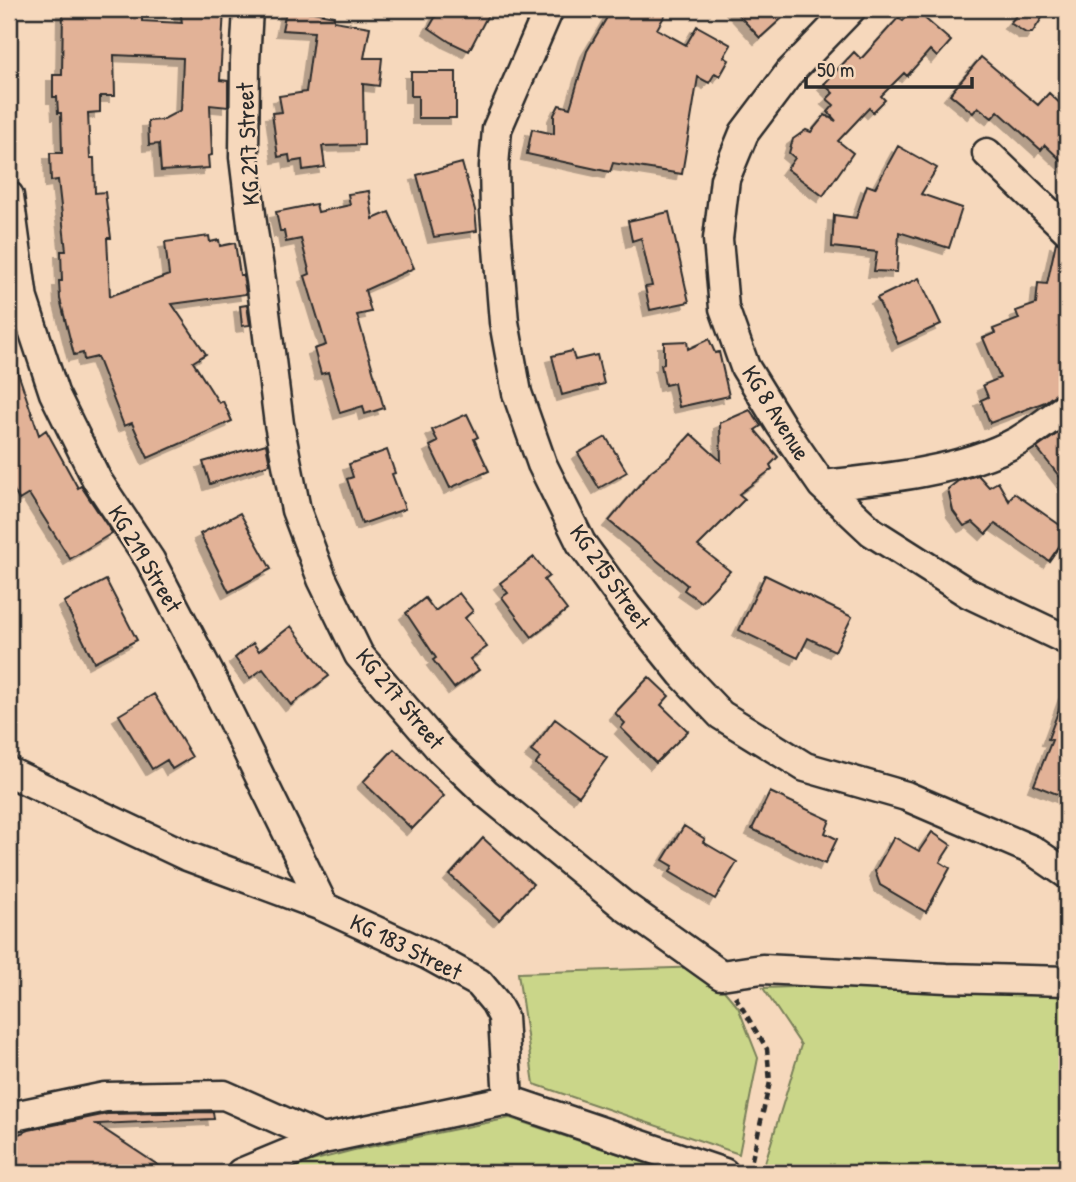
<svg xmlns="http://www.w3.org/2000/svg" width="1076" height="1182" viewBox="0 0 1076 1182" font-family="'Patrick Hand',sans-serif">
	<style>
		.green { fill: #cad689; stroke: #7a805a; stroke-width: 2 }
		.building { fill: #e2b297; stroke: #2b2b2b; stroke-width: 2; filter: url(#shadow) }
		.lines { fill: none; stroke-linecap: round; stroke-linejoin: round }
		.minor-casing { stroke: #2b2b2b; stroke-width: 33 }
		.path { stroke: #2b2b2b; stroke-width: 4.5; stroke-dasharray: 7 5; stroke-linecap: butt }
		.minor { stroke: #f6d8bc; stroke-width: 28 }
		.labels { text-anchor: middle; stroke-width: 5; stroke-linejoin: round; paint-order: stroke }
		.street-label { font-size: 24px; fill: #2b2b2b; stroke: #f6d8bc }
	</style>
	<defs>
		<filter id="shadow"><feDropShadow dx="-6" dy="6" stdDeviation="0" flood-color="#0004"/></filter>
	</defs>
	<rect width="100%" height="100%" fill="#f6d8bc"/>
	<filter id="ink" filterUnits="userSpaceOnUse"><feTurbulence type="fractalNoise" baseFrequency=".0143" numOctaves="2"/><feDisplacementMap in="SourceGraphic" scale="14" xChannelSelector="R" yChannelSelector="G"/><feConvolveMatrix kernelMatrix="1 2 1 2 8 2 1 2 1" color-interpolation-filters="sRGB"/></filter>
	<g filter="url(#ink)">
		<path class="green" d="M704,967L738,1007L758,1058L739,1154L534,1084L518,973Z
			M1067,978V1173H783L764,1166L801,1045L763,988Z
			M510,1118L676,1173H265L354,1150Z"/>
		<path class="building" d="M63,9H142V21L182,23L180,9H224L220,80L228,81V107L210,105L212,155L208,156L209,168L161,171L159,144L149,145L148,121L162,120L181,110L183,58L114,55L115,96H100V112L88,113L90,158H94L95,193L105,192L111,238H107L110,296L169,275L165,242L209,236L210,242L219,240L220,246L235,243L240,275H243L246,294L172,304L206,354L193,362L219,403L223,401L232,421L148,458L132,423L124,426L97,357L84,360L83,353L74,355L60,299L59,281H62L61,251H66L58,180L51,181L50,153H62L61,113H58L57,97H53V75H62Z
			M440,9H491L469,51L450,42L429,28Z
			M612,9H654L665,15L657,29L686,45L697,26L731,45L724,57L729,60L720,76L715,73L709,83L698,77L682,174L613,163L610,172L527,154L532,129L554,134V115L559,105L570,108L587,51Z
			M733,9H792L760,38Z
			M914,9L951,41L937,57L930,50L907,76L904,73L881,96L885,100L873,112L869,108L838,141L853,153L823,196L787,169L795,158L789,153L793,139L806,130L811,132L825,115L836,121L828,112L834,105L827,99L833,93L824,84L854,52L861,59L898,18L903,21Z
			M1022,9H1048L1032,33H1026L1010,23Z
			M286,11L313,12L334,16V21L370,27L364,58H382L379,86L363,84L364,145L322,146L325,167L303,170L302,160L290,162L289,155L278,157L272,113L282,112L279,96L306,92L314,32L282,30Z
			M981,57L1038,105L1049,93L1067,110V166L1045,145L1041,150L998,111L992,118L978,107L973,113L950,94Z
			M411,72H456V118H418V96H411Z
			M898,146L937,168L921,194L962,208L949,248L899,232L897,272L874,271L877,252L832,247L834,215L856,218L867,185L875,188Z
			M462,163L475,210L477,231L434,237L417,175Z
			M369,191L373,219L389,212L414,268L365,290L371,312L357,315L384,408L365,414L363,406L340,413L328,372L321,374L314,349L326,345L305,276L310,274L301,239L286,242L284,231H280L276,212L316,204L318,212L350,205L348,194Z
			M669,212L689,302L650,310L645,287L652,286L641,238L632,241L628,221Z
			M1056,242L1067,246V391L1057,393L1045,402L990,423L981,400L988,397L983,385L1000,378L983,338L995,333L993,329L1019,319L1016,311L1036,304L1038,283L1047,284Z
			M919,278L941,324L898,344L877,298Z
			M247,305L250,325L242,326L240,306Z
			M709,339L715,353L719,352L729,396L679,407L674,383L665,385L661,365L664,364V342L687,341L688,349Z
			M572,351L575,360L597,355L604,384L562,395L552,356Z
			M12,355L39,435L46,430L78,488L81,486L112,533L70,559L29,494L19,500L9,481V356Z
			M750,410L761,426L755,430L778,457L770,465L772,469L739,494L745,499L698,546L730,571L701,602L684,590L687,585L609,521L651,471L671,456L691,434L721,461L720,423Z
			M467,414L478,437L474,439L489,471L450,488L430,446L438,442L432,430Z
			M1067,427V486L1037,448Z
			M606,437L627,472L599,488L578,453Z
			M266,444L270,464L210,484L203,462Z
			M387,450L395,473L392,474L405,509L362,524L347,479L353,477L349,464Z
			M978,475L989,487L998,482L1009,501L1014,493L1067,530V535L1049,561L995,524L986,534L973,522L964,526L953,511L948,489L958,481Z
			M240,513L271,569L229,592L200,534Z
			M534,557L549,576L544,580L567,610L532,637L502,597L508,593L500,583Z
			M765,575L852,617L835,651L808,638L798,658L739,630Z
			M106,580L137,640L94,662L64,602Z
			M459,593L473,611L465,618L487,647L470,659L479,670L454,688L433,660L436,658L406,613L425,598L435,611Z
			M291,626L329,676L291,705L263,669L250,678L235,658L253,643L259,651Z
			M649,677L669,696L661,705L688,731L656,763L621,728L625,723L615,713Z
			M1065,693H1067V798L1034,785L1052,740L1048,739Z
			M154,694L192,757L172,769L167,760L152,769L119,715Z
			M555,719L607,758L579,796L536,764L540,758L531,751Z
			M394,749L444,796L412,829L363,782Z
			M770,792L830,820L825,833L837,839L825,864L752,829Z
			M684,826L705,839L703,842L737,862L715,899L670,872L673,866L663,860Z
			M932,832L951,845L940,862L950,868L926,912L880,885L875,871L894,837L919,851Z
			M483,838L533,884L499,920L450,875Z
			M213,1112L214,1119L96,1124L170,1173H16V1135L29,1130L107,1114Z"/>
		<g class="lines">
			<g class="minor-casing">
				<path id="minor" d="M248,9L245,61L244,157L253,231L261,280L279,424L296,510L322,579L359,655L440,749L486,793L623,905L721,975L762,969L947,978L1067,981
					M549,9L497,129L494,166L495,211L504,322L517,393L542,464L581,543L627,606L682,674L721,715L805,767L906,796L1032,850L1067,874
					M851,9L790,72L744,133L725,179L718,239L724,308L745,367L782,427L822,485L872,532L968,593L1067,640
					M987,153L1067,230
					M9,196L23,299L54,393L97,480L150,560L210,675L324,907
					M822,485C884,479 963,471 1018,441C1035,431 1051,418 1067,407
					M9,772L187,856L324,907L428,955L479,983L495,1002L503,1017L508,1100
					M508,1100L724,1173
					M9,1117L105,1097L224,1095L323,1139
					M241,1173L323,1139L508,1100"/>
			</g>
			<path class="path" d="M735,996L767,1049L770,1082L749,1172"/>
			<use href="#minor" class="minor"/>
		</g>
	</g>
	<g class="labels">
		<g class="street-label">
			<text transform="translate(248 144) rotate(-93)" y="8">KG 217 Street</text>
			<text transform="translate(776 413) rotate(58)" y="8">KG 8 Avenue</text>
			<text transform="translate(145 559) rotate(59)" y="8">KG 219 Street</text>
			<text transform="translate(610 577) rotate(55)" y="8">KG 215 Street</text>
			<text transform="translate(400 699) rotate(50)" y="8">KG 217 Street</text>
			<text transform="translate(406 947) rotate(26)" y="8">KG 183 Street</text>
		</g>
	</g>
	<rect width="1076" height="1182" fill="none" stroke="#f6d8bc" stroke-width="35"/>
	<rect x="18" y="18" width="1041" height="1147" fill="none" stroke="#2b2b2b" stroke-width="2.5" filter="url(#ink)"/>
	<path d="M806 77v10h166v-10" fill="none" stroke="#2b2b2b" stroke-width="3.5"/>
	<text x="817" y="77" font-size="21" fill="#2b2b2b" stroke="#f6d8bc" stroke-width="5" paint-order="stroke">50 m</text>
</svg>
